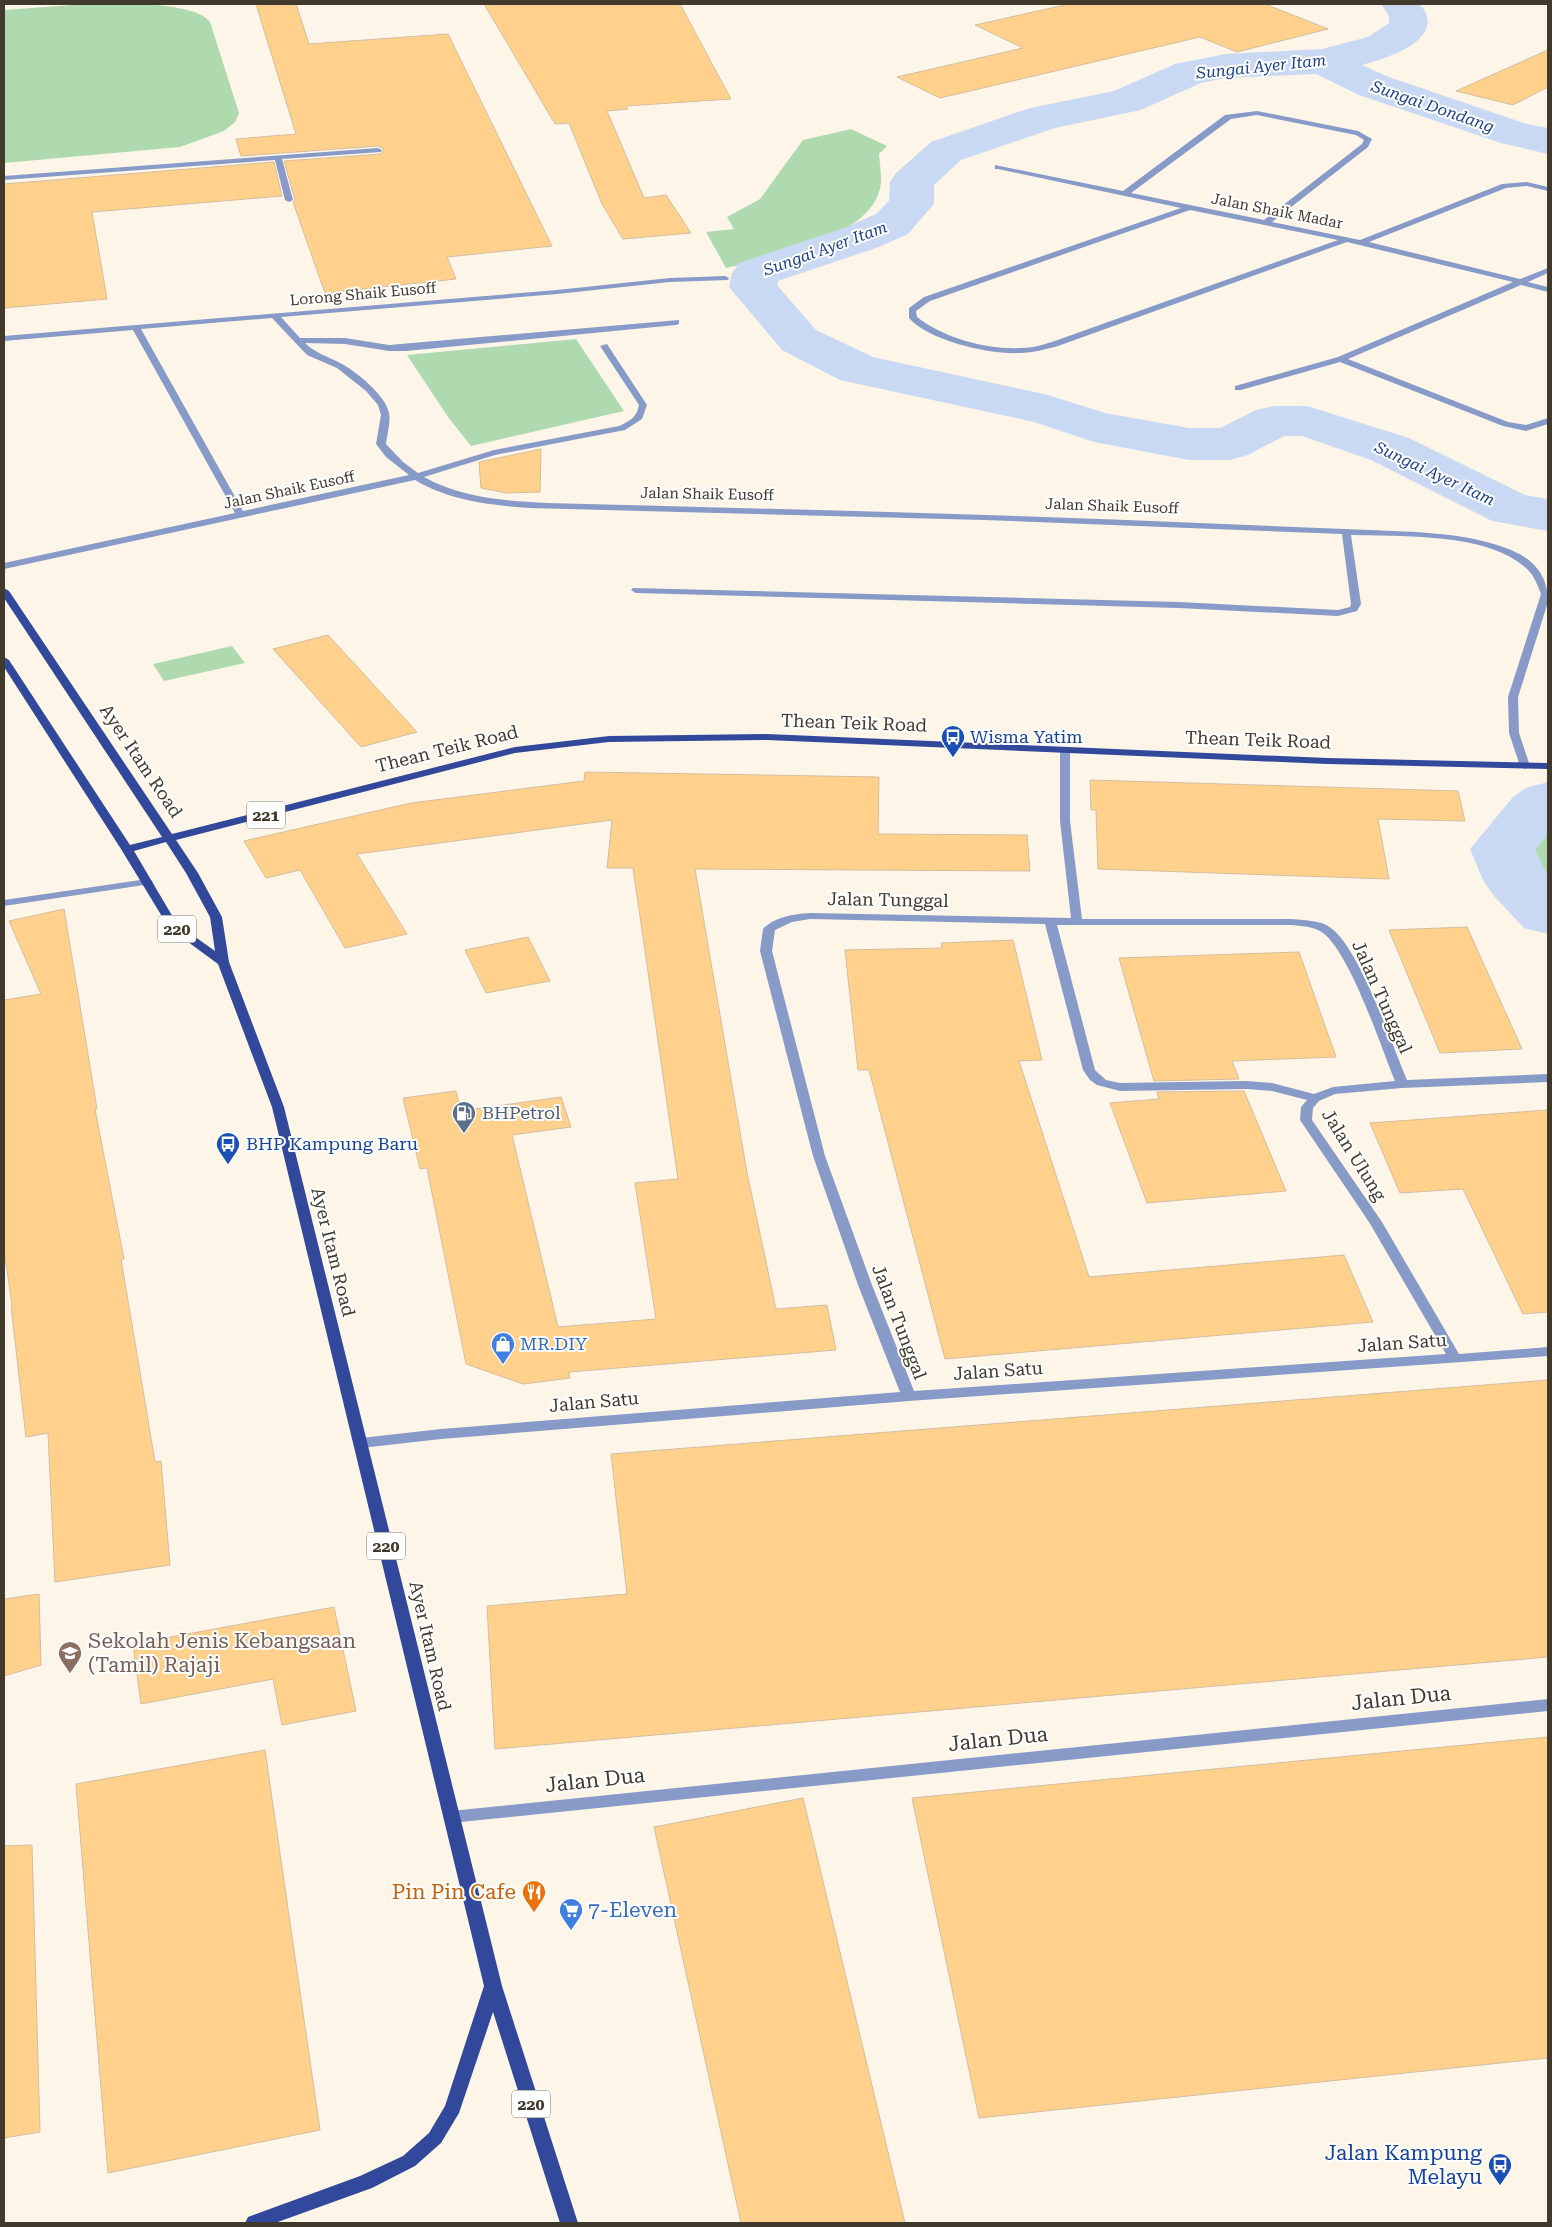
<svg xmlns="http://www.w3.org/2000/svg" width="1552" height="2227" viewBox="0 0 1552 2227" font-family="'Roboto Serif',serif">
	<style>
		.green { fill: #afdab0 }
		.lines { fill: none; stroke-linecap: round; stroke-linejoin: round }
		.river { fill: #cad9f3; fill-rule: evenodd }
		.building { fill: #ffd18d; stroke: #d3bd9e }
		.minor { fill: #889ac8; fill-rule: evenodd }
		.major { fill: #32499b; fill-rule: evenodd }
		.labels { text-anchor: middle; stroke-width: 4; stroke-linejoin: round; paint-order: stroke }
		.far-street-label { font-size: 15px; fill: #40392c; stroke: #fff }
		.far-water-label { font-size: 16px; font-style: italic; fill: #1a3f89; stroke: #fff }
		.shield { fill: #fff; stroke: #79746b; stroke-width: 1 }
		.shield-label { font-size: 16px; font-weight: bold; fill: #40392c }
		.street-label { font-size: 18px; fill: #40392c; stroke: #fff }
		.transit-label { font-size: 18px; fill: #164399; stroke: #fff; text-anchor: start }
		.service-label { font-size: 18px; fill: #4e5e75; stroke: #fff; text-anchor: start }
		.shop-label { font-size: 18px; fill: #366cbe; stroke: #fff; text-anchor: start }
		.near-education-label { font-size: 21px; fill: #785e54; stroke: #fff; text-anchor: start }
		.near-street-label { font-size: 21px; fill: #40392c; stroke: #fff }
		.near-food-label { font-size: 21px; fill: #c56008; stroke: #fff; text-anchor: end }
		.near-shop-label { font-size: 21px; fill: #366cbe; stroke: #fff; text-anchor: start }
		.near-transit-label { font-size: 21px; fill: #164399; stroke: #fff; text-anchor: end }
	</style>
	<rect width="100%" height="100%" fill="#fdf6e8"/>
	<path class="green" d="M86,4C115,4 193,0 210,22L239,113L235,122L224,131L180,147L4,163V10Z
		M851,129L887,146L879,154C880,166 883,182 879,192C865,239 767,259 726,268L706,232L734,229L727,217L760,199L803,140Z
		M576,339L624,411L471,446L448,417L407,355Z
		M232,646L245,663L164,681L153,664Z
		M1548,830V880L1530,851Z"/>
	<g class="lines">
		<path class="river" d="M1381,4H1420C1449,39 1388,58 1362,65L1389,77L1527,124L1548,128V154L1501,143L1359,95L1316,74L1226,78L1201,83L1141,110L1055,128L961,160L934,185V204L908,234L879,247L778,281L777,285L816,330L873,357L1048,395L1105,413L1189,428H1220L1256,410L1274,406H1307L1409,438L1525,495L1548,499V531L1492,521L1371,460L1302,436H1284L1248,455L1230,460H1189L1094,442L1034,422L840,380L782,350L729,287L732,273L739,263L847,227L876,214L889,201L890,182L896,173L931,142L1030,108L1114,91L1175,64L1226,54L1322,49L1368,37L1389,23V16Z
			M1548,782V834L1535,850L1548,876V934L1524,928L1494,896L1484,882L1470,849L1513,797L1526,788Z"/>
	</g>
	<path class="building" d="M256,4H296L309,44L448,34L552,246L447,257L456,279L325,293L293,202L295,200L284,161L381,154L384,149L378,146L241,156L236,139L296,134Z
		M484,4H680L731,99L626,106L628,109L607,111L644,198L666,195L691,233L623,239L602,204L569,123L555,124Z
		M1069,4H1265L1328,29L1237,52L1200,37L940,98L897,77L1023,48L975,25Z
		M1548,50V87L1513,105L1456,91Z
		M274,162L282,196L92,212L107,299L4,308V184Z
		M541,449L540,492L506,493L481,488L479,462Z
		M328,635L417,732L361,747L273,649Z
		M585,772L879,777L878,834L1027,835L1030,871L695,869L747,1173L776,1309L827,1305L836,1350L569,1372L570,1378L523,1384L466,1364L427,1168L420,1169L403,1098L456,1091L461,1111L561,1097L571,1127L512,1135L558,1327L656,1319L635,1183L678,1179L633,868H607L612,820L357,854L407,934L345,948L300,870L266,878L244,841L411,803L584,781Z
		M1090,780L1458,791L1465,821L1378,819L1389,879L1098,869L1096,810H1091Z
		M64,909L97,1109H95L124,1259H121L155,1462L161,1461L170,1565L55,1582L48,1433L26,1437L11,1306L12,1305L4,1249V1000L41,994L9,921Z
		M1467,927L1522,1049L1440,1053L1389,930Z
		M528,937L550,981L486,993L465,950Z
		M1013,940L1042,1060L1019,1061L1089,1277L1344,1255L1373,1322L945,1359L869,1070H858L845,950L942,948L941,943Z
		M1299,952L1336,1057L1232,1061L1239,1079L1154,1081L1119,958Z
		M1244,1091L1286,1191L1147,1203L1110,1103L1159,1099L1157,1092Z
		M1548,1110V1312L1523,1314L1463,1189L1400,1193L1370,1123Z
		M1548,1380V1657L495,1749L487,1606L627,1594L611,1454Z
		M39,1594L41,1665L4,1676V1599Z
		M334,1607L356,1711L282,1725L273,1679L141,1704L133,1644Z
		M1548,1737V2058L979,2118L912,1798Z
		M265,1750L320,2130L108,2173L76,1784Z
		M803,1798L905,2223H741L654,1827Z
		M32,1845L40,2132L4,2138V1846Z"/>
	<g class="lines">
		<path class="minor" d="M1257,111L1358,131L1372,139L1368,147L1272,222L1360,240L1502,184L1527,182L1548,187V191L1527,186L1506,188L1369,242L1520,279L1548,268V273L1528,282L1548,287V292L1521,285L1348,359L1508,422L1526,425L1548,418V424L1526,431L1503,426L1340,362L1241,390H1235V386L1338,357L1513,282L1347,242L1058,346C1046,349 1033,353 1020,353C991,355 929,341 909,318V308L924,297L1181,208L998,169H995V165L1123,191L1225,115ZM1257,115L1356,135L1364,140L1362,144L1264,220L1131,193L1231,119ZM1190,210L1338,240L1052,342C1042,345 1032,348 1021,348C988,350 943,338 917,317L916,311L930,301Z
			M378,148L382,150L381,152L282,159L293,200L289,202L285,200L275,160L4,180V176Z
			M725,276L729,278L728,280L670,282L557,294L281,317L300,338H345L389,345L679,320V324L676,325L406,351H389L345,344L305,343C316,354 328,356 342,364C357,372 386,396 389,413C391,422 387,434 386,444L403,462L418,473L494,450L619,426C630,421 637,417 639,405L600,346L607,344L647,405L642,419L625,430L495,455L424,477C462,498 505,501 547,503C773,509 998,514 1224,524C1272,526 1321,528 1369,530C1414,532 1460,532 1503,547C1530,556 1548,572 1548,602L1518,697L1519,733L1530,766L1525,769L1520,766L1509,733L1508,697L1541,594C1537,584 1534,575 1526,568C1486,532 1402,537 1351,535L1361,604L1357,611L1338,616L1179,608L636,593L631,590L633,588L1179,602L1338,610L1350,607L1351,604L1342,534L984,520L529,508C490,505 450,501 415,480L4,569V563L235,513L133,330L4,341V336L557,290L670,278ZM272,318L307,355L337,368L366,391L378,405L381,415L376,444L386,457L409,475L243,511L141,329Z
			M1065,747L1070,750V821L1082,919H1290C1303,920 1321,920 1331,928C1360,949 1392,1045 1407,1080L1548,1074V1082L1402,1088L1335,1094L1319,1101L1313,1108L1312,1120L1382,1222L1459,1354L1548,1347V1356L909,1401L441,1439L361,1448L356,1446L354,1443L356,1440L361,1438L441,1429L900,1392L858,1285L813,1156L760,951L763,929C774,917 794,914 810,913L1071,918L1060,821V750ZM810,919L1045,924L1083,1070L1090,1080L1097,1085L1120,1091L1247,1089L1272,1091L1307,1100L1301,1107L1300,1120L1369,1222L1446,1354L914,1391L872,1285L825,1156L772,951L775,930L792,922ZM1057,925H1290C1301,926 1314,926 1323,933C1350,953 1381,1047 1395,1081L1333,1087L1314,1094L1272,1083L1247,1081L1120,1083L1106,1080L1095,1070Z
			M147,879L151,880L153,882L151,884L4,906V900Z
			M1548,1699V1711L451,1823L445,1821L443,1817L445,1813L451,1811Z"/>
		<path class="major" d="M4,588L9,591L172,834L515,747L609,736L767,734L1327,758L1548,763V769L1327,764L767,740L609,742L515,753L176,840L198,873L222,917L229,962L284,1107L502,1986L578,2223H560L493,2012L459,2113L441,2143L415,2166L372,2188L275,2223H245L248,2217L360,2176L403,2156L429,2133L445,2106L484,1986L272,1107L218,964L169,928L121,849L4,667V657L9,660L130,845L162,837L4,598ZM166,842L186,873L210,917L215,951L177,924L134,851Z"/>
	</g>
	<defs>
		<g id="bus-pin" transform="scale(1.25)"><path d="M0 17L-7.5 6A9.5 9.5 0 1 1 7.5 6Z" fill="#1a4fb4" stroke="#fff"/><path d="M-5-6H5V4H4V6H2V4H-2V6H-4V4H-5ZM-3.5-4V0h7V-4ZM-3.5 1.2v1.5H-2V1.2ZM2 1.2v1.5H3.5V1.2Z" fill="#fff"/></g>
		<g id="fuel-pin" transform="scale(1.25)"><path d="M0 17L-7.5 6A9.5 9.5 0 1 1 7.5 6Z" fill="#5c6f8a" stroke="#fff"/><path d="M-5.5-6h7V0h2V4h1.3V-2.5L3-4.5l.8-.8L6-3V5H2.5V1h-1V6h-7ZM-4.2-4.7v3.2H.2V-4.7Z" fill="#fff"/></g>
		<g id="shop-pin" transform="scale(1.25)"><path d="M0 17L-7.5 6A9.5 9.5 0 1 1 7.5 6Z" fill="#3f7fe0" stroke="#fff"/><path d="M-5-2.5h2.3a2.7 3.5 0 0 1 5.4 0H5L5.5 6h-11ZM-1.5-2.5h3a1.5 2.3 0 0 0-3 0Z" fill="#fff"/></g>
		<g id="school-pin" transform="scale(1.25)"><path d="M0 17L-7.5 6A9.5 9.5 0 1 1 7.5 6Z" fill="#8d6e63" stroke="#fff"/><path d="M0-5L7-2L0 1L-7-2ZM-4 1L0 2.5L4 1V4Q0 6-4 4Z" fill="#fff"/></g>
		<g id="restaurant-pin" transform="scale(1.25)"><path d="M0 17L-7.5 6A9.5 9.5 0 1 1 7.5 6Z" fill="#e8710a" stroke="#fff"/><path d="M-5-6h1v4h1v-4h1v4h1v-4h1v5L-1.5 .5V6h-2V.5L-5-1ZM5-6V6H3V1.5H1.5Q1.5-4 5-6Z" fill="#fff"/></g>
		<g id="supermarket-pin" transform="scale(1.25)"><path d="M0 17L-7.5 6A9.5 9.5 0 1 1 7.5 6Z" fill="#3f7fe0" stroke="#fff"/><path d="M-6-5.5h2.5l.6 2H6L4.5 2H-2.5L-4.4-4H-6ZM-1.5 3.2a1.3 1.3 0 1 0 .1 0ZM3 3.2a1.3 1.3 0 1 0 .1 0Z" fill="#fff"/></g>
	</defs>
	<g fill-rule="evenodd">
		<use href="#bus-pin" x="953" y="737"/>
		<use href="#fuel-pin" x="464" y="1113"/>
		<use href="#bus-pin" x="228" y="1144"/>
		<use href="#shop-pin" x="503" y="1344"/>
		<use href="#school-pin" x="70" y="1653"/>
		<use href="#restaurant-pin" x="534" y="1892"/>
		<use href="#supermarket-pin" x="571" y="1910"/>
		<use href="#bus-pin" x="1500" y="2165"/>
	</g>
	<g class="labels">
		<g class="far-street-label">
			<text transform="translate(1277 211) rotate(11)" y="5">Jalan Shaik Madar</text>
			<text transform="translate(363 294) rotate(-5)" y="5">Lorong Shaik Eusoff</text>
			<text transform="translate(289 490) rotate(-12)" y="5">Jalan Shaik Eusoff</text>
			<text transform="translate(707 494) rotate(1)" y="5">Jalan Shaik Eusoff</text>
			<text transform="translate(1112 506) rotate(2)" y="5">Jalan Shaik Eusoff</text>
		</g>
		<g class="far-water-label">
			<text transform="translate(1261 66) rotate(-6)" y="6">Sungai Ayer Itam</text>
			<text transform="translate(1433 106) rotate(19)" y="6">Sungai Dondang</text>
			<text transform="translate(825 248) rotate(-20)" y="6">Sungai Ayer Itam</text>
			<text transform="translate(1435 473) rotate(25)" y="6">Sungai Ayer Itam</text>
		</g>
		<g class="shield">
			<rect x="247" y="801.5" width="38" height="27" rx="4"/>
			<rect x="158" y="915.5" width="38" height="27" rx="4"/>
			<rect x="367" y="1532.5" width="38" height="27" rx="4"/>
			<rect x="512" y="2090.5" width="38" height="27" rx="4"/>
		</g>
		<g class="shield-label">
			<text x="266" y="821">221</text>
			<text x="177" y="935">220</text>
			<text x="386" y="1552">220</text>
			<text x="531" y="2110">220</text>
		</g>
		<g class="street-label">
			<text transform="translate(854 723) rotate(2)" y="6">Thean Teik Road</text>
			<text transform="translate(1258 740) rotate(2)" y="6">Thean Teik Road</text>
			<text transform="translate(447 749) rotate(-14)" y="6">Thean Teik Road</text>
			<text transform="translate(141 761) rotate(56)" y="6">Ayer Itam Road</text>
			<text transform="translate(888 900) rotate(1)" y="6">Jalan Tunggal</text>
			<text transform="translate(1382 997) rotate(66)" y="6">Jalan Tunggal</text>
			<text transform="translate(1354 1155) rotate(58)" y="6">Jalan Ulung</text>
			<text transform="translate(333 1252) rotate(76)" y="6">Ayer Itam Road</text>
			<text transform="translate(899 1322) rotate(69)" y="6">Jalan Tunggal</text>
			<text transform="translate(1402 1343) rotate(-4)" y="6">Jalan Satu</text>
			<text transform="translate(998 1371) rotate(-4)" y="6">Jalan Satu</text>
			<text transform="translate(594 1402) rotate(-5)" y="6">Jalan Satu</text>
			<text transform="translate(430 1646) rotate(77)" y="6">Ayer Itam Road</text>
		</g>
		<g class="transit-label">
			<text x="970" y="743">Wisma Yatim</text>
			<text x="246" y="1150">BHP Kampung Baru</text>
		</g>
		<g class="service-label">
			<text x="482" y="1119">BHPetrol</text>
		</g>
		<g class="shop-label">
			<text x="520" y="1350">MR.DIY</text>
		</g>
		<g class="near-education-label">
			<text x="88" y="1648">Sekolah Jenis Kebangsaan<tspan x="88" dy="24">(Tamil) Rajaji</tspan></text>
		</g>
		<g class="near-street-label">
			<text transform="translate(1401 1698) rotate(-6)" y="7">Jalan Dua</text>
			<text transform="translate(998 1739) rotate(-6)" y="7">Jalan Dua</text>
			<text transform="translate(595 1780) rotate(-6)" y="7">Jalan Dua</text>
		</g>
		<g class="near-food-label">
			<text x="516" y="1899">Pin Pin Cafe</text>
		</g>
		<g class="near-shop-label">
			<text x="588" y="1917">7-Eleven</text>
		</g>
		<g class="near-transit-label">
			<text x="1482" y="2160">Jalan Kampung<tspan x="1482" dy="24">Melayu</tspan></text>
		</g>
	</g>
	<rect width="1552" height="2227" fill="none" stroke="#40392c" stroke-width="10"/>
</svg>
